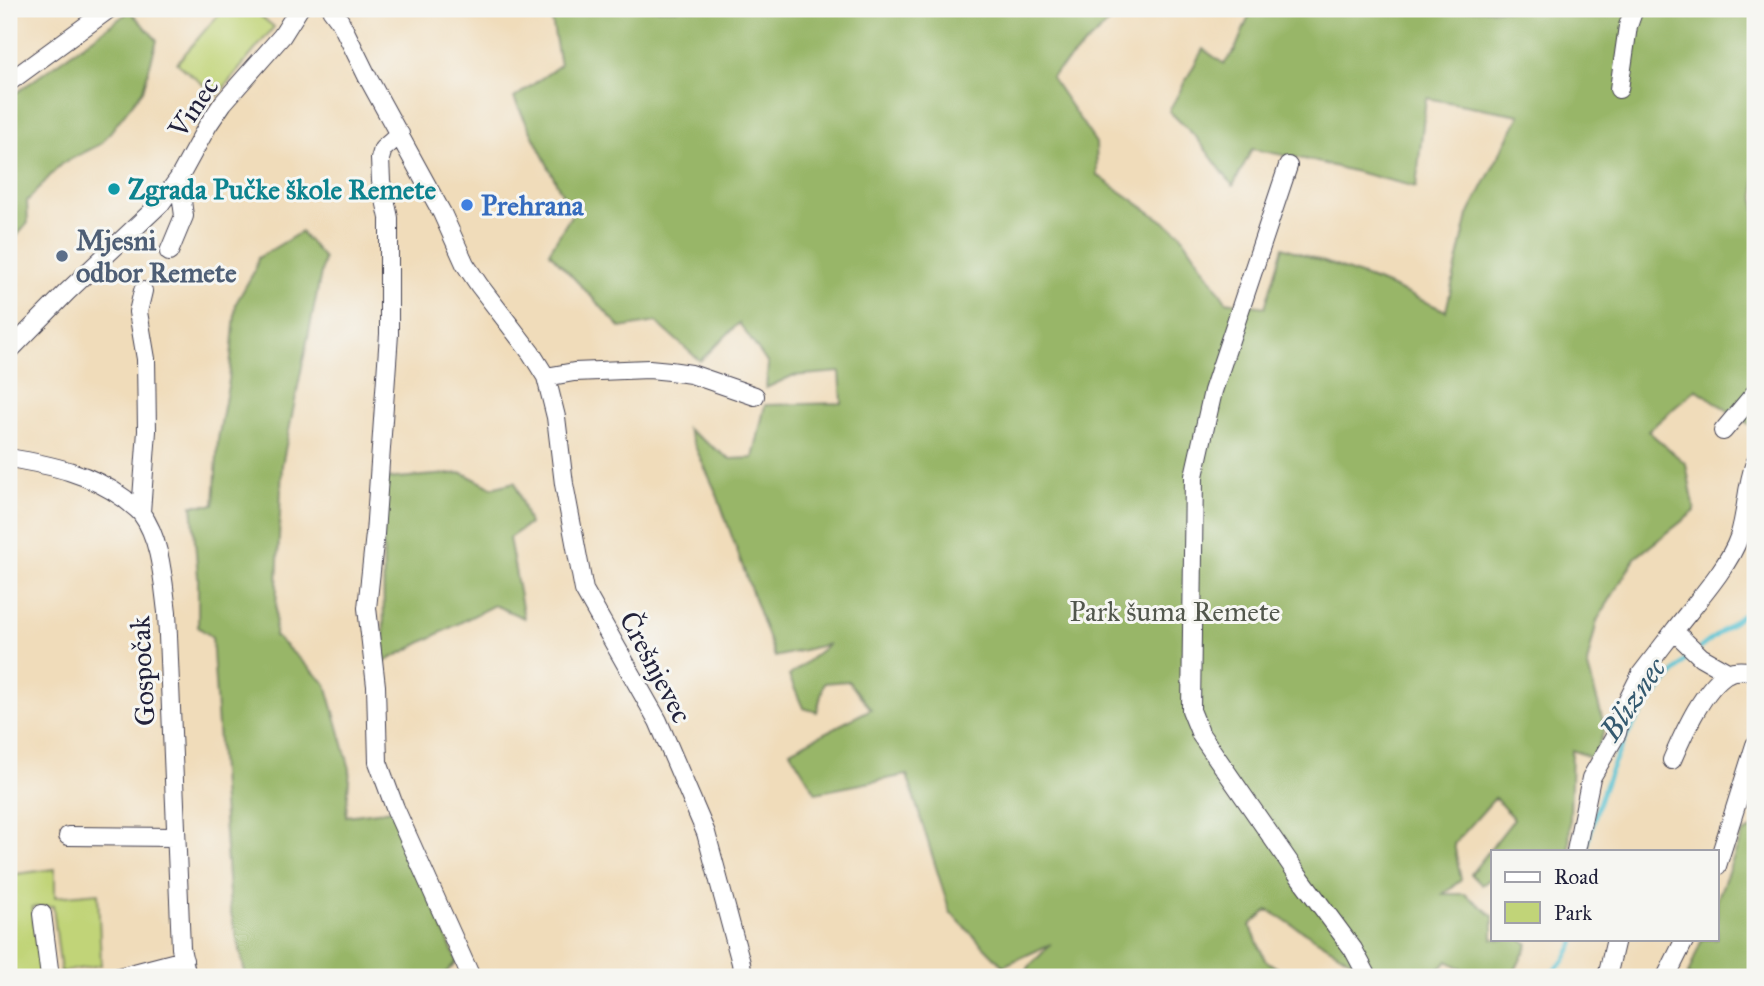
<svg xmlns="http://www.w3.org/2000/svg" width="1764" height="986" viewBox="0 0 1764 986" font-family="'IM FELL Great Primer',serif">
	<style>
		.green { fill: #c1d478; stroke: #727b5a; stroke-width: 2 }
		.forest { fill: #98b668; stroke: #5d6c52; stroke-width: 2 }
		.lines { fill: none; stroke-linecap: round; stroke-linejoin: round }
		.stream { stroke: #57c2d2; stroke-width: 4.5 }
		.minor-casing { stroke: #413e4e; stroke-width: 20 }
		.minor { stroke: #fff; stroke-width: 18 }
		.culture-dot { fill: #0f9aa8; stroke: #f6f6f2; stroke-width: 2.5 }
		.shop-dot { fill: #3f7fe0; stroke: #f6f6f2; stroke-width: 2.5 }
		.service-dot { fill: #5c6f8a; stroke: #f6f6f2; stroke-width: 2.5 }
		.labels { text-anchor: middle; stroke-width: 6; stroke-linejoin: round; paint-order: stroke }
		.street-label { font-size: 28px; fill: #22223b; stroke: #f6f6f2 }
		.culture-label { font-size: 28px; font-weight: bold; fill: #0d838f; stroke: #f6f6f2; text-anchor: start }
		.shop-label { font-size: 28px; font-weight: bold; fill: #366cbe; stroke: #f6f6f2; text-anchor: start }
		.service-label { font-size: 28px; font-weight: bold; fill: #4e5e75; stroke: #f6f6f2; text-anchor: start }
		.park-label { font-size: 28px; fill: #52574d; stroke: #f6f6f2 }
		.water-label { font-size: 30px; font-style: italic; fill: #355a70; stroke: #f6f6f2 }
	</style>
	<rect width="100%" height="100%" fill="#f6f6f2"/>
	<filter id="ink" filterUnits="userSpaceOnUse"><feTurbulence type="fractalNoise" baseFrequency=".0143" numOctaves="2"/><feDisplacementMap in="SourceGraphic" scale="14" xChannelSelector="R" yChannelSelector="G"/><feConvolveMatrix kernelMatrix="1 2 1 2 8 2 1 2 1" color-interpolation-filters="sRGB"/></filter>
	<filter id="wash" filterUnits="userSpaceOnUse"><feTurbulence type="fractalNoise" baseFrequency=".00686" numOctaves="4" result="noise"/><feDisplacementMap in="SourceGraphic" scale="28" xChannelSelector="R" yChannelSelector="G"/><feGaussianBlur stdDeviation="1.57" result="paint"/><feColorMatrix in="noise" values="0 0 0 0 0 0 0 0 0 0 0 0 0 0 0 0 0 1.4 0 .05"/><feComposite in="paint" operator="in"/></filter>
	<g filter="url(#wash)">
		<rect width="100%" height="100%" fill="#f0dcba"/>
		<path class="green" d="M223,9H252L274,27L217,96L177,63Z
			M55,869V897L98,893L101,965L61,972L53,906L32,907L41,977H9V875Z"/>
		<path class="forest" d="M550,9H1123L1051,77L1096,143L1097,175L1180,233L1226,301L1265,307L1283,247L1385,284L1446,311L1468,215L1520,115L1426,98L1416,187L1309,160L1252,149L1233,186L1196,137L1169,111L1203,49L1224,64L1235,50L1252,9L1755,10V429L1696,389L1648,431L1686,464L1695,511L1635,558L1597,621L1587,664L1605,728L1594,759L1572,750L1569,851H1493V877L1482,885L1471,874L1514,819L1495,798L1454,844L1461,880L1443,894H1465L1493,916V939H1521L1528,944L1512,977H1472V975L1448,961L1431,977H1378L1268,910L1250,925L1265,960L1291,977H1029L1026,970L1051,944L1003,966L950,912L907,775L816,793L790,751L871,709L848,681L824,683L817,712L803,708L789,676L829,644L775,657L716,492L687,429L730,459L753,458L765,405L842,403L840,372L792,376L766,388L768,364L739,323L700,361L656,322L621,328L549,252L572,214L514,98L560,65Z
			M130,11L157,40L143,90L101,144L61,164L27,201L28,223L9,245V98Z
			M301,232L324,258L282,465L275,636L326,684L350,769L346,816L392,810L457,961L442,977H246L230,909L212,637L198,627V577L192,505H214L218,439L229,380L236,303L255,270L258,258Z
			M463,473L492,488L515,482L529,524L509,538L524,618L494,605L384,662L383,479Z
			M1755,828V977H1687L1702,939H1717V900L1743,833Z"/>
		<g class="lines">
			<path class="stream" d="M1700,648L1750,609L1755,598
				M1586,851C1596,807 1612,759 1636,721C1651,699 1670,679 1687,658L1693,654
				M1547,977L1564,961L1576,939"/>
		</g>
	</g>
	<g filter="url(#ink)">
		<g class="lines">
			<g class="minor-casing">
				<path id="minor" d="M331,9L340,21L368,78L442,213L465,264L479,285L531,353L546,377L556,417L564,484L584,590L658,721L706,833L741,963L743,977
					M9,82L109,9
					M1619,89L1628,26L1634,9
					M400,134L383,149L380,159L381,181L389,218V334L375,534L367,608L376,686L378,762L395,808L471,977
					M1288,166L1213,391L1194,476L1191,710L1201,735L1296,872L1353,949L1368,977
					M169,252L184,216L179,178
					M9,351L67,292L161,203L179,178L208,125L223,103L282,36L299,9
					M546,377L574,372L649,369L670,371L691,374L755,396
					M1723,431L1755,393
					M9,458C51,465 90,473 125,499C130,504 137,508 141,513C161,539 163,581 167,612L181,948L187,977
					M141,512L147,431L146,359L138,312L143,291
					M1729,673L1701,657L1674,631C1693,606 1729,567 1739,537C1747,513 1746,487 1755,463
					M1672,760C1683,735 1703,688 1728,673C1736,669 1747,671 1755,672
					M68,836L175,837
					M1576,851L1591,778L1617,733L1621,714L1641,674L1674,631
					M1717,866L1755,745
					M42,914L50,977
					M119,977L184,960
					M1607,977L1616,939
					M1666,977L1685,939"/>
			</g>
			<use href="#minor" class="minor"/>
		</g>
	</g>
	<circle class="culture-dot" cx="114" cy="189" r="7"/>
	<circle class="shop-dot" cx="467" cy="205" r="7"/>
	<circle class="service-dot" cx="62" cy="256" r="7"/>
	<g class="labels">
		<g class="street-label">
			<text transform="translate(193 107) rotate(-56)" y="10">Vinec</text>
			<text transform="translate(656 667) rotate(62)" y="10">Črešnjevec</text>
			<text transform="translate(142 671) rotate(-93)" y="10">Gospočak</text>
		</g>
		<g class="culture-label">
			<text x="128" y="199">Zgrada Pučke škole Remete</text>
		</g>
		<g class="shop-label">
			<text x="481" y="215">Prehrana</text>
		</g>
		<g class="service-label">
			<text x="76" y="250">Mjesni<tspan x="76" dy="32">odbor Remete</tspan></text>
		</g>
		<g class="park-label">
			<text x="1175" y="621">Park šuma Remete</text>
		</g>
		<g class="water-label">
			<text transform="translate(1633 699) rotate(-56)" y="10">Bliznec</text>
		</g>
	</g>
	<rect width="1764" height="986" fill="none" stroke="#f6f6f2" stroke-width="35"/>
	<rect x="1491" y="850" width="228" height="91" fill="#f6f6f2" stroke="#a1a1a9" stroke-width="2"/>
	<rect x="1505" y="872" width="35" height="10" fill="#ffffff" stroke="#a1a1a9" stroke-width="2"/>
	<text x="1554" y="884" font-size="21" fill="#22223b">Road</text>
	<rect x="1505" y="902" width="35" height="21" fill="#c1d478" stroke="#a1a1a9" stroke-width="2"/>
	<text x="1554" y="920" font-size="21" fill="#22223b">Park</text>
</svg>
